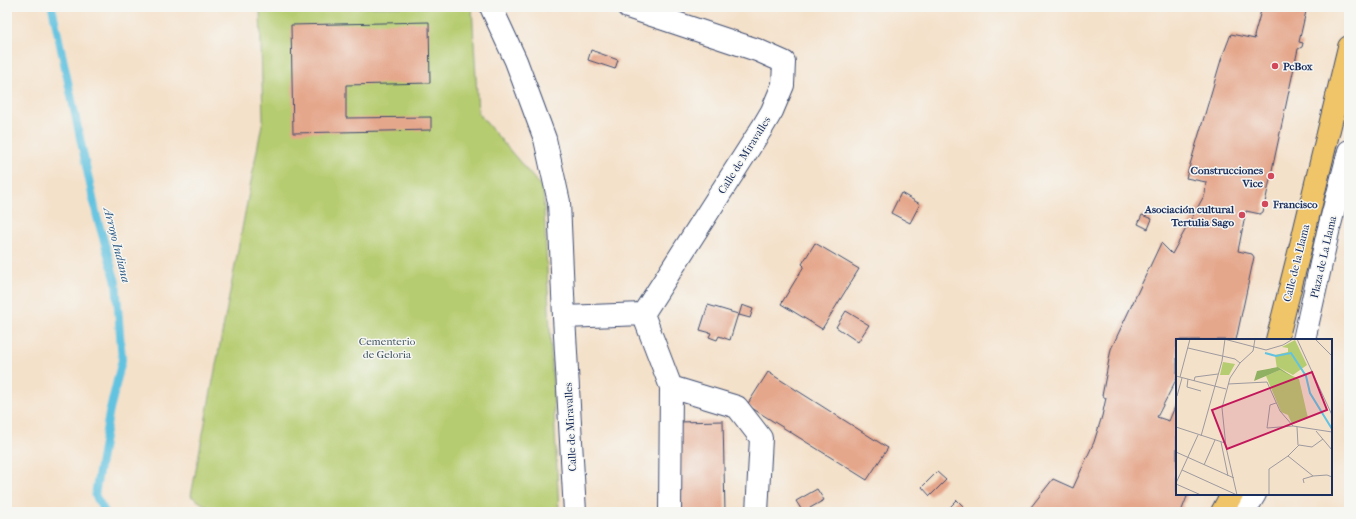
<svg xmlns="http://www.w3.org/2000/svg" width="1356" height="519" viewBox="0 0 1356 519" font-family="'IM FELL French Canon',serif">
	<style>
		.green { fill: #b6cc70; stroke: #687e67 }
		.lines { fill: none; stroke-linecap: round; stroke-linejoin: round }
		.stream { stroke: #62c3e0; stroke-width: 8 }
		.building { fill: #e5a78c }
		.minor-casing { stroke: #3c4a6e; stroke-width: 24 }
		.major-casing { stroke: #3c4a6e; stroke-width: 24 }
		.minor { stroke: #fff; stroke-width: 22 }
		.major { stroke: #f0c469; stroke-width: 22 }
		.poi-dot { fill: #d1495b; stroke: #f6f6f2; stroke-width: 1.5 }
		.labels { text-anchor: middle; stroke-width: 3; stroke-linejoin: round; paint-order: stroke }
		.poi-label { font-size: 11px; font-weight: bold; fill: #1b2f5e; stroke: #f6f6f2; text-anchor: start }
		.street-label { font-size: 11px; fill: #1b2f5e; stroke: #f6f6f2 }
		.park-label { font-size: 11px; fill: #425662; stroke: #f6f6f2 }
		.water-label { font-size: 12px; font-style: italic; fill: #305b85; stroke: #f6f6f2 }
		.inset-river { fill: none; stroke: #62c3e0; stroke-width: 2 }
		.inset-road { fill: none; stroke: #9d9a9f; stroke-width: 1 }
		.view { fill: #c2185b; fill-opacity: 0.15; stroke: #c2185b; stroke-width: 2 }
		.inset-edge { fill: none; stroke: #1b2f5e; stroke-width: 2 }
	</style>
	<rect width="100%" height="100%" fill="#f6f6f2"/>
	<filter id="ink" filterUnits="userSpaceOnUse"><feTurbulence type="fractalNoise" baseFrequency=".025" numOctaves="2"/><feDisplacementMap in="SourceGraphic" scale="8" xChannelSelector="R" yChannelSelector="G"/><feConvolveMatrix kernelMatrix="1 2 1 2 8 2 1 2 1" color-interpolation-filters="sRGB"/></filter>
	<filter id="wash" filterUnits="userSpaceOnUse"><feTurbulence type="fractalNoise" baseFrequency=".012" numOctaves="4" result="noise"/><feDisplacementMap in="SourceGraphic" scale="16" xChannelSelector="R" yChannelSelector="G"/><feGaussianBlur stdDeviation="0.9" result="paint"/><feColorMatrix in="noise" values="0 0 0 0 0 0 0 0 0 0 0 0 0 0 0 0 0 1.4 0 .05"/><feComposite in="paint" operator="in"/></filter>
	<g filter="url(#wash)">
		<rect width="100%" height="100%" fill="#f4e1ca"/>
		<path class="green" d="M260,7H472L478,113L543,189L559,512H215L191,496L263,119Z"/>
		<g class="lines">
			<path class="stream" d="M52,7L97,217L116,282L122,360L109,414L95,495L105,512"/>
		</g>
		<g id="blocks">
			<path class="building" d="M1262,7H1307L1299,42L1303,43L1302,47L1298,49L1263,212L1260,214L1246,211L1238,251L1252,254L1254,257L1236,340H1177V378L1157,417L1169,421L1177,402V494H1188L1181,512H1027L1053,479L1073,488L1094,442L1102,416L1106,398L1102,396L1111,349L1161,243L1172,254L1205,194L1206,182L1186,178L1221,60L1231,34L1255,39L1254,36Z
				M429,22L430,83L346,85V118L431,117V130L293,133L291,25Z
				M591,50L618,60L615,69L588,60Z
				M901,193L920,204L910,223L891,213Z
				M1142,215L1152,219L1148,229L1138,224Z
				M815,243L859,269L822,329L781,304L804,266L802,264Z
				M708,305L738,314L730,340L719,336L717,340L709,337L711,333L700,330Z
				M742,305L753,309L750,318L739,315Z
				M846,311L869,325L858,342L836,327Z
				M768,372L888,448L867,480L747,405Z
				M723,421L725,512H680L678,422Z
				M937,472L946,480L930,496L922,487Z
				M817,489L824,500L803,512L796,501Z
				M957,500L969,512H945Z"/>
		</g>
	</g>
	<g filter="url(#ink)">
		<use href="#blocks" fill-opacity="0" stroke="#3c4a6e" stroke-width="1"/>
		<g class="lines">
			<g class="minor-casing">
				<path id="minor" d="M491,7L516,61L545,139L559,202L564,317L575,512
					M628,7L757,50L784,62L783,85L772,111L762,128L643,314
					M643,314L671,387L737,407L761,438L757,512
					M564,317L643,314
					M1304,340L1328,232L1349,151
					M670,512L671,387
					M1244,512L1255,494"/>
			</g>
			<g class="major-casing">
				<path id="major" d="M1277,340L1301,245L1349,47
					M1222,512L1232,494"/>
			</g>
			<use href="#minor" class="minor"/>
			<use href="#major" class="major"/>
		</g>
	</g>
	<g class="poi-dot">
		<circle cx="1275" cy="66" r="4"/>
		<circle cx="1271" cy="176" r="4"/>
		<circle cx="1265" cy="204" r="4"/>
		<circle cx="1242" cy="215" r="4"/>
	</g>
	<g class="labels">
		<g class="poi-label">
			<text x="1283" y="70">PcBox</text>
			<text x="1263" y="174" text-anchor="end">Construcciones<tspan x="1263" dy="13">Vice</tspan></text>
			<text x="1273" y="208">Francisco</text>
			<text x="1234" y="213" text-anchor="end">Asociación cultural<tspan x="1234" dy="13">Tertulia Sago</tspan></text>
		</g>
		<g class="street-label">
			<text transform="translate(744 155) rotate(-58)" y="4">Calle de Miravalles</text>
			<text transform="translate(1323 257) rotate(-77)" y="4">Plaza de La Llama</text>
			<text transform="translate(1296 263) rotate(-76)" y="4">Calle de la Llama</text>
			<text transform="translate(570 427) rotate(-93)" y="4">Calle de Miravalles</text>
		</g>
		<g class="park-label">
			<text x="387" y="345">Cementerio<tspan x="387" dy="13">de Geloria</tspan></text>
		</g>
		<g class="water-label">
			<text transform="translate(117 245) rotate(76)" y="4">Arroyo Indiana</text>
		</g>
	</g>
	<g transform="translate(1176 339)">
		<rect width="156" height="156" fill="#f4e1ca"/>
		<path d="M119,1L131,26L117,36L102,28L101,30L99,16L112,13V9L106,8ZM47,23L59,25L53,36H44ZM104,31L123,40L132,79L116,85L112,76L105,73L90,37Z" fill="#b6cc70"/>
		<path d="M102,28L117,38L104,31L78,42L81,32Z" fill="#90b062"/>
		<path class="inset-river" d="M89,14L100,17L115,14L130,37L134,54L156,90"/>
		<path class="inset-road" d="M48,0L90,11L107,6L117,0M121,0L156,76M139,0L156,17M12,9L59,20L64,24M0,37L50,50M4,38L14,0M12,40L11,48L25,52M18,42L19,38L42,35M52,45L91,43L104,72L117,87M1,57L6,39M100,64L94,66L91,89L117,87L156,93M0,88L49,104M121,88L122,106M140,92L156,111M25,97L46,22L49,0M45,103L52,137M0,113L58,139M112,117L123,106L136,108L147,100M28,126L39,101M6,131L61,156M0,144L22,96M128,144L127,140L137,137L151,136L156,138M0,145L25,156M61,156L50,108L46,69L54,39L64,24L77,12L79,0M93,156V130L112,117L137,137"/>
		<path class="view" d="M136,33L151,71L51,110L36,71Z"/>
		<rect width="156" height="156" class="inset-edge"/>
	</g>
	<rect width="1356" height="519" fill="none" stroke="#f6f6f2" stroke-width="24"/>
</svg>
